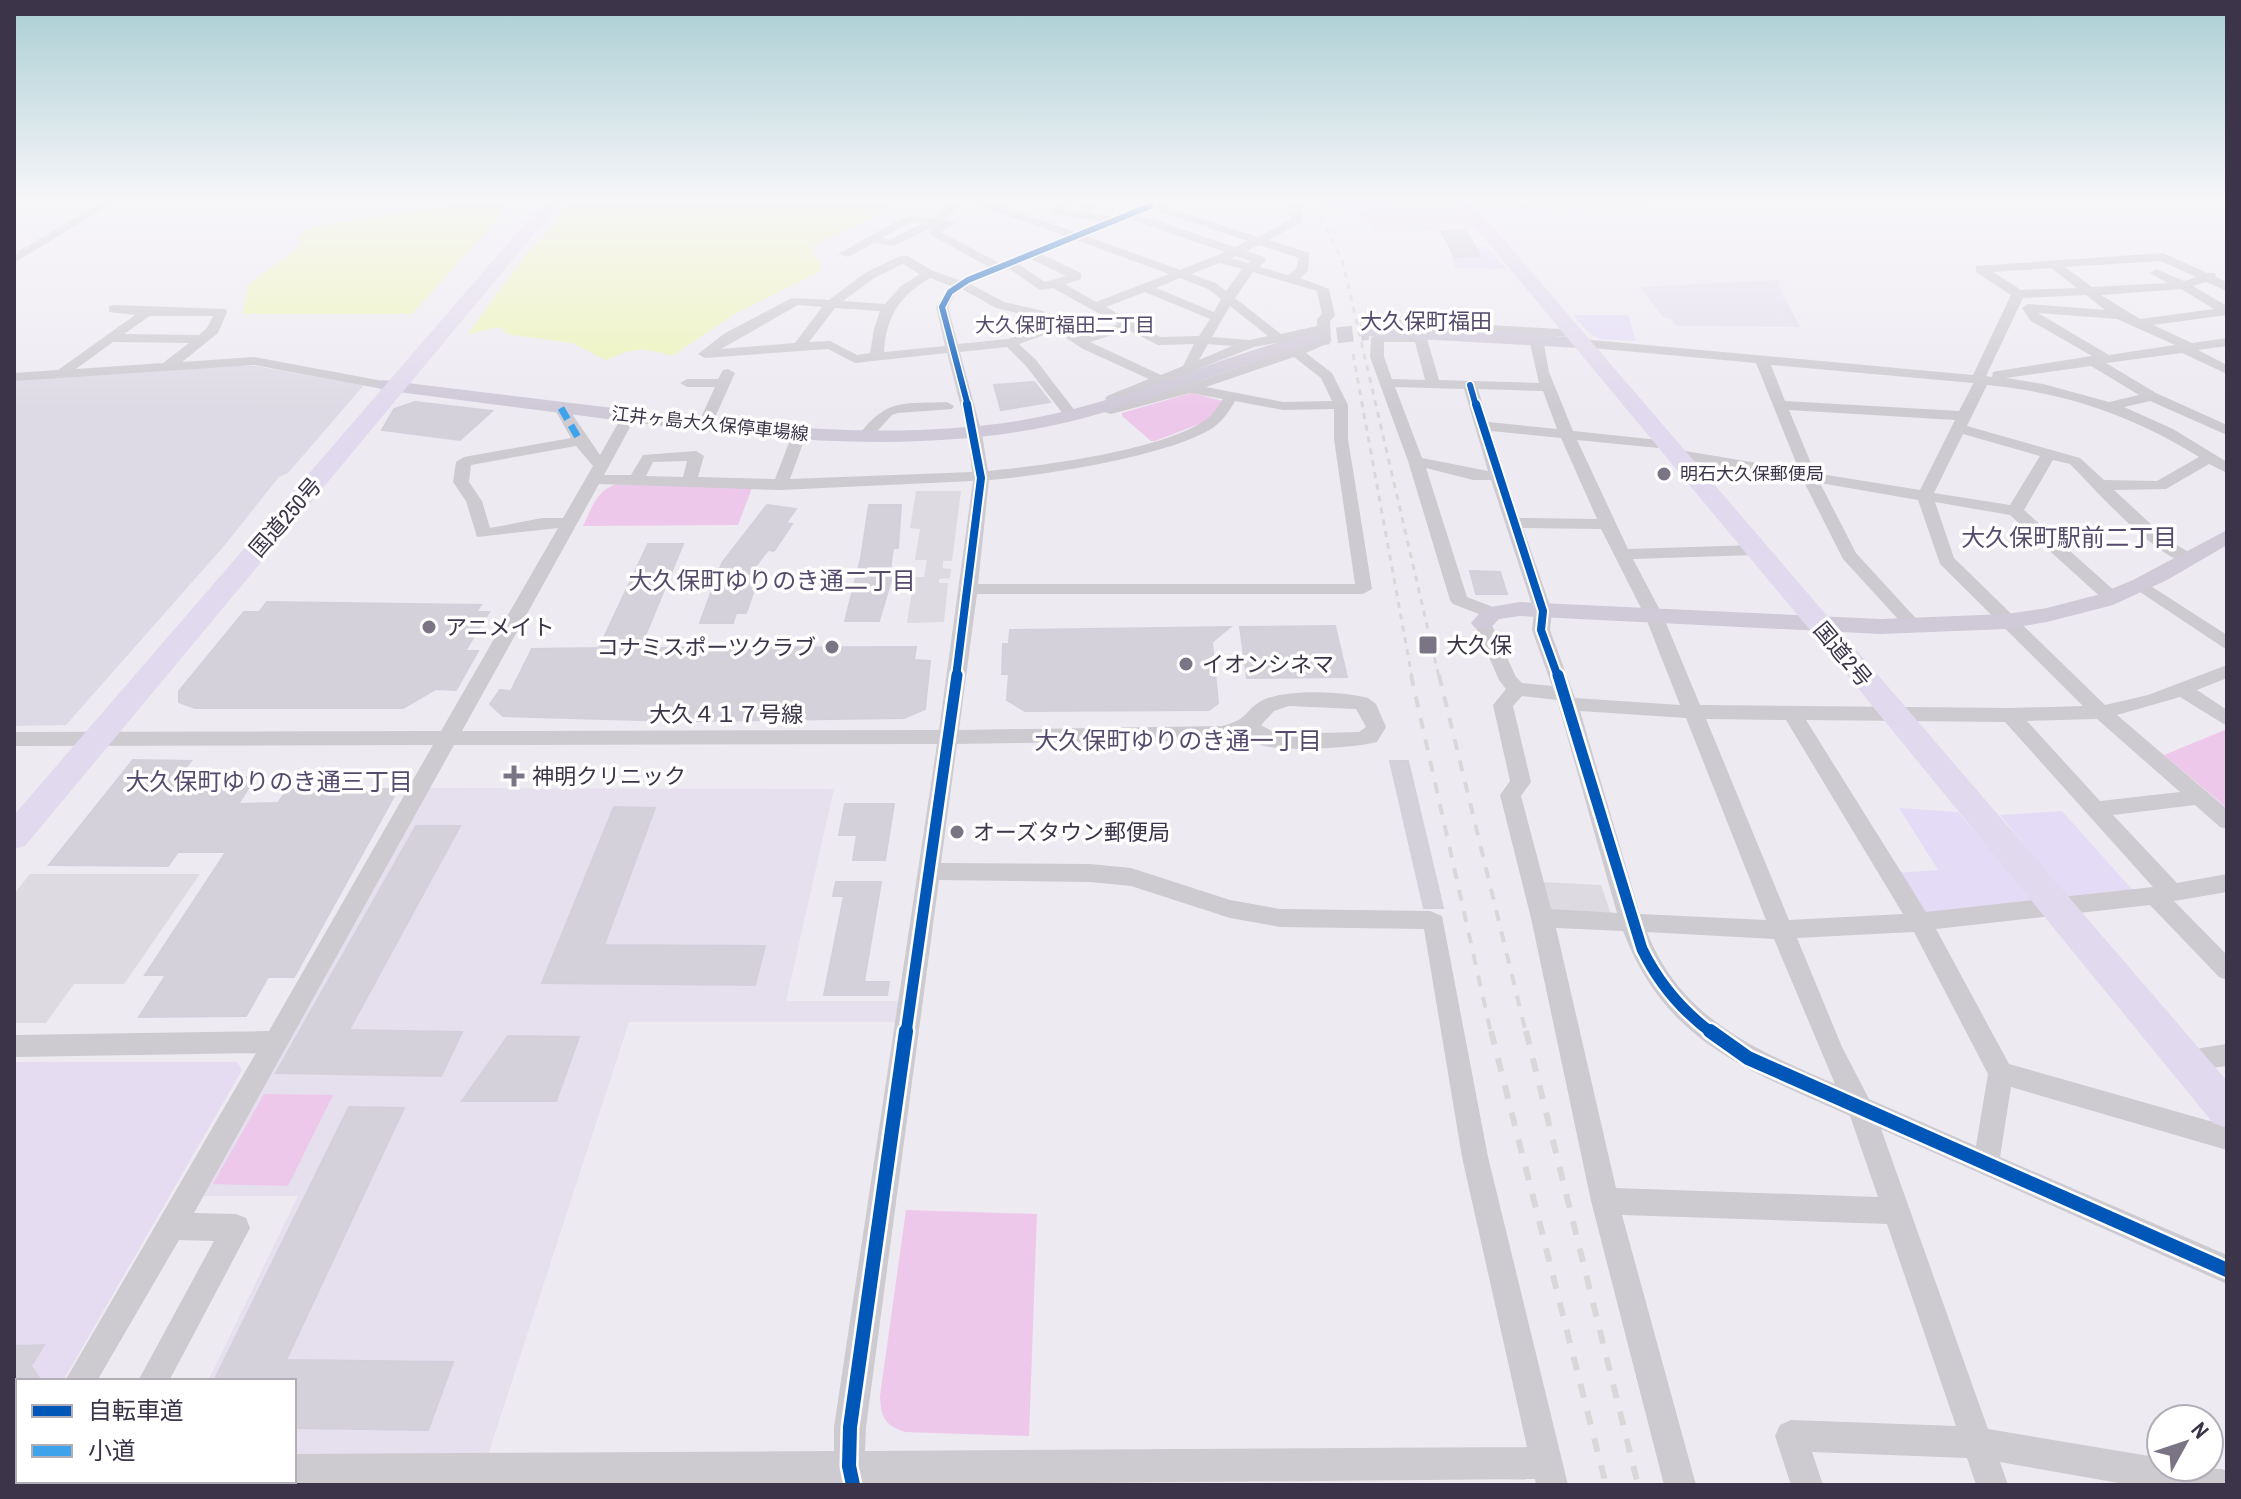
<svg xmlns="http://www.w3.org/2000/svg" width="2241" height="1499" viewBox="0 0 2241 1499" font-family="'Archivo Narrow','Noto Sans JP',sans-serif">
	<style>
		.residential { fill: #e5dfee }
		.commercial { fill: #e4dcf6 }
		.industrial { fill: #dddae5 }
		.education { fill: #e5dcf1 }
		.green { fill: #eec8ea }
		.parking { fill: #dddae1 }
		.water { fill: #edf4b7 }
		.building { fill: #d5d1da; stroke: #d4d0db; stroke-width: 2 }
		.lines { fill: none; stroke-linecap: round; stroke-linejoin: round }
		.major-tunnel { stroke: #cac6d0; stroke-width: 16; stroke-dasharray: 16 8; stroke-linecap: butt }
		.minor { fill: #cdcad0; fill-rule: evenodd }
		.major { fill: #cfc9d8; fill-rule: evenodd }
		.highway { fill: #e1d9ed; fill-rule: evenodd }
		.rail-far2 { stroke: #d9d8d9; stroke-width: 3; stroke-dasharray: 6 6; stroke-linecap: butt }
		.rail-far1 { stroke: #d9d8d9; stroke-width: 4; stroke-dasharray: 11 11; stroke-linecap: butt }
		.rail { stroke: #d9d8d9; stroke-width: 6; stroke-dasharray: 14 14; stroke-linecap: butt }
		.quiet { stroke: #3fa3ec; stroke-width: 7; stroke-dasharray: 13 7; stroke-linecap: butt }
		.cycleway-far3-casing { stroke: #fff; stroke-width: 9 }
		.cycleway-far2-casing { stroke: #fff; stroke-width: 12 }
		.cycleway-far1-casing { stroke: #fff; stroke-width: 16 }
		.cycleway-casing { stroke: #fff; stroke-width: 19 }
		.cycleway-far3 { stroke: #0057b8; stroke-width: 6 }
		.cycleway-far2 { stroke: #0057b8; stroke-width: 8 }
		.cycleway-far1 { stroke: #0057b8; stroke-width: 11 }
		.cycleway { stroke: #0057b8; stroke-width: 14 }
		.poi-dot { fill: #7a7485; stroke: #fff; stroke-width: 3 }
		.labels { text-anchor: middle; stroke-width: 7; stroke-linejoin: round; paint-order: stroke }
		.far-street-label { font-size: 18px; fill: #3c354a; stroke: #fff }
		.far-poi-label { font-size: 18px; fill: #3c354a; stroke: #fff; text-anchor: start }
		.far-neighbourhood-label { font-size: 20px; fill: #564b6d; stroke: #fff }
		.far-quarter-label { font-size: 22px; fill: #564b6d; stroke: #fff }
		.street-label { font-size: 22px; fill: #3c354a; stroke: #fff }
		.poi-label { font-size: 22px; fill: #3c354a; stroke: #fff; text-anchor: start }
		.neighbourhood-label { font-size: 24px; fill: #564b6d; stroke: #fff }
	</style>
	<rect width="100%" height="100%" fill="#eeeaf2"/>
	<path class="residential" d="M1454,203L1477,228L1375,232L1350,209Z
		M1779,280L1780,290L1800,327L1677,326L1672,320L1663,317L1640,287Z
		M416,788L834,789L786,1001H910L907,1022H629L485,1464L294,1463V1381H208L298,1196H189Z"/>
	<path class="commercial" d="M1318,198H1449L1454,203L1350,209L1321,206Z
		M1486,247L1507,269L1455,268L1449,248Z
		M1573,315H1628L1636,341L1601,339L1590,334Z
		M1899,808L1958,812L2038,905L1923,914L1894,873L1938,870Z
		M2062,811L2138,896L2070,902L2000,815Z"/>
	<path class="industrial" d="M1470,198H1799L1485,214Z
		M223,365L255,366L364,385L288,473L279,477L224,546L66,725L14,726V380Z"/>
	<path class="education" d="M14,1062H237L242,1070L63,1381H18V1445L14,1448Z"/>
	<path class="green" d="M1191,393L1223,401L1212,419L1155,441H1151L1122,416V413Z
		M621,483L752,488L738,525L583,526C593,506 597,488 621,483Z
		M2227,729V808L2164,755Z
		M264,1094L333,1095L288,1186L213,1184Z
		M906,1210L1037,1214L1029,1436L905,1432C884,1425 881,1417 880,1396Z"/>
	<path class="parking" d="M916,491H961L952,561H943V568L951,569L950,578L939,579V583H948L944,622L907,623L914,577H924L927,560H915L920,529L910,528Z
		M30,874H200L124,984H74L46,1023H14V894Z
		M1541,882L1601,885L1612,917L1558,915L1548,908Z"/>
	<path class="water" d="M495,198H516L412,314H243L248,285L296,249L301,242L296,238L310,227Z
		M571,198H891L893,204L882,212L815,244L811,253L821,263V271L733,315L672,356C644,347 634,347 606,360L572,343L507,334L500,327L468,334L523,258L554,225Z"/>
	<path class="building" d="M1466,230L1480,256L1455,257L1441,231Z
		M1034,382L1050,402L1001,410L994,385Z
		M415,402L492,411L460,440L382,430L394,409Z
		M767,505L796,509L786,523L792,524L774,551L768,550L746,578L758,579L746,613H736L733,623H700L722,563Z
		M869,505H901L898,548H893L890,570H894L879,621H845L861,558Z
		M648,544H683L640,648L916,647L914,660L930,661L925,709L904,718L695,721L675,717L674,721L503,716L490,704L500,690L511,691L532,649L599,648Z
		M1470,571L1500,572L1507,594H1476Z
		M267,602L481,605L476,612H489L465,651H478L456,690L436,689L403,708H195L179,702V691L244,612H259Z
		M1335,626L1347,677L1247,678L1240,627Z
		M1230,627L1212,642L1218,703L1209,710L1025,711L1007,700L1009,674H1002L1003,644H1009L1010,630Z
		M133,760L191,761L178,777H256L238,804L278,803L287,790L398,789L294,977H268L246,1016L139,1017L166,975H145L226,852H178L168,866L49,865Z
		M1390,761H1408L1443,908H1424Z
		M845,804H894L885,860H853L857,835H839Z
		M614,807L655,808L604,945L765,946L755,985L542,983Z
		M416,826H460L349,1030L462,1032L441,1076L276,1073Z
		M836,882H881L864,982H889L887,995H824L844,896H833Z
		M508,1036L579,1037L556,1101H462Z
		M349,1107L404,1108L286,1360L453,1362L428,1430L294,1428V1381H214Z
		M44,1345L31,1366L41,1381H14V1346Z"/>
	<g class="lines">
		<path class="major-tunnel" d="M1313,338L1368,332"/>
		<path class="minor" d="M108,198H121L14,263V254Z
			M957,198H980L1075,232L1101,222L1051,213V209L1063,198H1074L1064,209L1079,212L1094,198H1105L1090,213L1113,217L1141,206L1123,198H1139L1258,237L1292,219L1288,214L1290,208L1284,198H1294L1302,208V222L1269,240L1309,253L1308,271L1300,278L1329,289L1335,316L1330,321L1331,342L1306,353L1332,373L1348,405V439L1372,589L1363,594H977L959,730L1222,726C1250,719 1244,710 1263,700C1287,689 1342,691 1368,698L1376,704L1386,727L1377,742C1356,748 1281,752 1261,745C1255,743 1251,738 1246,734L1222,740L957,744L941,863L1090,864L1131,868L1230,900L1280,909L1430,911L1442,916L1488,1157L1568,1485H1536L1535,1479L869,1485H292L283,1481H294V1454L834,1451V1427L937,744L454,745L194,1213L236,1214L246,1218L250,1228L169,1381H138L214,1241L179,1240L97,1381H65L256,1053L14,1057V1035L269,1031L433,745L14,746V732L441,731L558,528L477,537L466,501L453,482L456,462L464,457L571,438L554,408L556,405H566L600,455L624,413L629,412L636,416L604,475H631L643,455L696,451L704,456L698,477L775,479L792,435L799,431L806,435L790,479L972,472L968,434L947,353L855,363L828,349L705,358L698,354L725,333L792,298L829,300L865,273L900,256H908L933,271L959,280L989,267L929,234V230L937,225L894,246L874,243L848,257L838,254L906,216L933,218ZM967,201L1065,236L999,263L941,232L955,223L944,219ZM1151,209L1248,241L1235,247L1139,215ZM1129,219L1225,252L1180,270L1086,236ZM912,222L923,223L889,240L882,238ZM1076,240L1169,274L1096,302L1065,284L1081,279V273L1041,254ZM1259,245L1299,258L1296,269L1288,275L1259,267L1266,260L1264,257L1246,251ZM1236,256L1251,261L1248,263L1230,258ZM1031,259L1066,276L1045,282L1018,264ZM1219,263L1242,269L1226,291L1216,283L1191,274ZM903,264L920,274L901,286L885,304L843,301L874,278ZM1008,268L1040,290L1053,288L1118,324L1081,336L1043,311L1004,302L970,284ZM1253,272L1317,291L1322,314L1317,319V326L1281,334L1235,298ZM930,278L951,286L936,307L945,346L884,352C886,317 900,295 930,278ZM1180,278L1208,289L1221,299L1214,312L1156,288ZM962,289L996,308L1034,317L1046,325L1008,339L958,344L948,307L955,294ZM1145,292L1210,319L1199,336L1160,337L1106,307ZM798,305L822,307L795,343L721,349ZM1230,306L1268,336L1250,340L1212,337ZM835,308L880,311L874,329L870,353L857,355L830,341L809,342ZM1128,330L1158,345L1194,344L1183,366L1161,375L1090,342ZM1055,331L1083,349L1149,379L1107,396L1105,399L1112,403L1254,347L1276,343L1286,351C1235,368 1185,388 1134,400C1122,403 1101,402 1093,409L1111,414L1190,393L1223,399C1218,406 1214,413 1208,418C1167,450 1041,466 988,471L982,434L960,352L1007,347L1026,366L1067,419L1072,420L1079,416L1036,360L1019,344ZM1317,334V340L1298,347L1289,340ZM1208,344L1232,346L1199,360ZM1294,357L1321,378L1332,401L1283,402L1206,387ZM1235,401L1283,410L1334,409V439L1355,584H978L989,480C1045,475 1164,457 1211,429C1222,422 1229,412 1235,401ZM576,446L593,466L563,518H542L490,528L482,501L469,482L471,465ZM687,461L683,477L646,476L653,462ZM973,481L939,730L462,731L599,484L780,490ZM1289,706L1356,709L1366,727L1359,732L1277,734L1261,725L1274,711ZM939,880L1090,882L1131,886L1230,918L1280,927L1424,929L1462,1157L1527,1447L865,1451L866,1427Z
			M2163,253L2207,273H2215L2216,277L2227,282V291L2206,282L2193,286L2227,306V315L2153,325L2192,343L2227,338V346L2198,350L2227,365V374L2182,353L2106,363L2156,393L2227,425V435L2150,401L2124,407L2173,429L2227,462V473L2209,464L2166,489L2114,490L2168,540L2194,555L2196,559L2194,563C2165,569 2091,485 2070,464L2053,460L2024,510L2117,593L2120,597L2117,601H2105L2010,515L1935,502L1954,558L2105,705L2148,695L2227,665V678L2197,690L2227,710V726L2180,697L2117,715L2227,809V829L2220,827L2195,805L2113,815L2177,883L2227,874V892L2174,901L2227,955V980L2219,977L2150,905L1936,929L2009,1064L2227,1126V1150L2011,1087L2000,1157L2227,1255V1284L1881,1129L1988,1429L2161,1458V1467L2222,1469L2227,1471V1485H2130L2000,1462L2008,1485H1976L1967,1458L1812,1452L1823,1485H1791L1775,1436L1780,1425L1791,1420L1956,1426L1887,1224L1622,1215L1696,1485H1664L1591,1201L1531,918L1500,795L1510,781L1493,705L1506,689L1499,680L1474,623L1483,617L1489,619L1516,677L1522,683L1552,686L1532,630L1534,611L1491,480H1473L1426,468L1467,597L1498,609L1501,613L1492,619L1453,604L1450,600L1408,461L1370,357L1371,338L1378,334L1426,335L1439,380L1539,383L1529,339L1536,335L1399,328L1392,324L1399,320L1578,330L1580,333L1573,337L1536,335L1543,339L1549,372L1573,431L1669,441L1676,445L1669,449L1577,440L1628,549L1755,545L1763,550L1755,555L1633,559L1663,616L1700,705L2010,708L2083,706L1940,564L1918,500L1820,483L1856,553L1922,625L1913,631L1907,629L1843,559L1803,480L1674,458V452L1679,450L1799,470L1756,363L1581,347L1574,343L1581,339L1973,375L2011,295L1976,272V266ZM2161,261L2196,277L2184,281L2156,269L2150,273L2168,283L2092,287L2065,267ZM2051,268L2077,288L2021,290L1993,272ZM2181,289L2214,309L2140,319L2101,295ZM2086,295L2105,310L2028,304L2022,308L2031,321L2092,356L1998,371L1993,372L1992,377L1986,376L2023,298ZM2038,313L2117,319L2175,345L2109,355ZM1384,342H1415L1425,380L1392,379L1384,357ZM1771,365L1973,383V384L1959,411L1785,401ZM2091,366L2139,395L2109,402L2043,384L2006,378ZM1987,385C2064,392 2134,416 2199,457L2157,481L2104,480L2080,458L1967,426ZM1395,387L1464,389L1488,471L1422,458ZM1478,389L1543,391L1557,429L1488,422ZM1789,410L1955,420L1920,490L1815,473ZM1491,431L1561,438L1597,519L1519,518ZM1963,434L2040,456L2010,505L1934,493ZM1523,528L1601,529L1645,616L1680,705L1575,698L1550,630L1552,611ZM1522,696L1557,700L1617,913L1551,909L1521,796L1531,782L1513,706ZM1580,711L1686,718L1766,920L1640,914ZM1706,719L1786,720L1903,914L1789,920ZM2097,719L2180,792L2100,801L2027,721ZM1806,720L2005,722L2153,887L1926,912ZM1556,928L1623,931C1666,1044 1749,1070 1850,1116L1878,1197L1616,1188ZM1647,932L1774,939L1835,1084C1756,1050 1681,1019 1647,932ZM1914,932L1988,1074L1976,1146L1869,1099L1842,1047L1797,938Z
			M114,305L226,309L227,312L218,333L182,362L254,357L383,381L390,385L383,389L254,365L14,381V373L58,370L135,315L109,312V306ZM150,316H213L207,328L199,335L124,334ZM113,342L189,343L163,363L76,369Z
			M728,369L735,373L712,424L710,427H700L698,424L715,387H687L680,383L687,379H718L723,370Z
			M947,402L954,406L952,409L898,413L892,415L870,439L865,440L858,436C887,398 902,404 947,402Z
			M2143,581L2227,635V650L2137,590L2134,586L2137,582Z
			M2227,1044V1066L2185,1071L2176,1068L2172,1060L2176,1052Z
			M18,1466V1481H37L35,1485H14V1468Z"/>
		<path class="major" d="M1368,327L1462,329L1581,338L1590,343L1581,348L1362,336L1359,332L1362,328Z
			M1313,333L1319,334L1322,338L1319,342C1217,370 1122,416 1017,432C888,452 758,438 630,422C548,411 465,401 383,390L374,385L383,380C465,390 548,400 630,410C758,426 888,441 1017,421C1120,405 1212,358 1313,333Z
			M2227,530V545L2167,580L2113,605L2047,622L2006,629L1881,634L1520,616L1499,619C1491,628 1487,631 1475,628L1471,623L1484,608L1520,602L1881,619L2006,614L2047,608L2097,595L2133,580Z"/>
		<path class="highway" d="M547,198H564L25,846L14,849V815Z
			M1451,198H1468L2227,1081V1128L2213,1123L1834,659Z"/>
		<path class="rail-far2" d="M1306,198L1327,229L1343,263L1439,677
			M14,255L110,198
			M1353,354L1412,677"/>
		<path class="rail-far1" d="M1411,675L1491,1033
			M1439,675L1526,1033"/>
		<path class="rail" d="M1491,1031L1606,1485
			M1526,1031L1638,1485"/>
		<path class="quiet" d="M561,408L580,441"/>
		<g class="cycleway-far3-casing">
			<path id="cycleway-far3" d="M1470,385L1476,406
				M968,406L942,307L950,292L968,280L1150,206"/>
		</g>
		<g class="cycleway-far2-casing">
			<path id="cycleway-far2" d="M1476,404L1543,611L1541,630L1558,677
				M956,677L981,478L967,404"/>
		</g>
		<g class="cycleway-far1-casing">
			<path id="cycleway-far1" d="M1558,675L1642,949C1659,984 1681,1010 1712,1033
				M906,1033L957,675"/>
		</g>
		<g class="cycleway-casing">
			<path id="cycleway" d="M1710,1031L1748,1058L2227,1270
				M853,1485L849,1466L850,1427L906,1031"/>
		</g>
		<use href="#cycleway-far3" class="cycleway-far3"/>
		<use href="#cycleway-far2" class="cycleway-far2"/>
		<use href="#cycleway-far1" class="cycleway-far1"/>
		<use href="#cycleway" class="cycleway"/>
	</g>
	<linearGradient id="sky" x2="0" y2="1"><stop stop-color="#aaced4"/><stop offset="0.49" stop-color="#f7f6f9"/><stop offset="1" stop-color="#f7f6f9" stop-opacity="0"/></linearGradient>
	<rect width="2241" height="408" fill="url(#sky)"/>
	<g class="poi-dot">
		<circle cx="1664" cy="474" r="8"/>
		<circle cx="429" cy="627" r="8"/>
		<rect x="1418" y="635" width="20" height="20" rx="4"/>
		<circle cx="832" cy="647" r="8"/>
		<circle cx="1186" cy="664" r="8"/>
		<path d="M510 764h8v8h8v8h-8v8h-8v-8h-8v-8h8z"/>
		<circle cx="957" cy="832" r="8"/>
	</g>
	<g class="labels">
		<g class="far-street-label">
			<text transform="translate(710 424) rotate(6)" y="6">江井ヶ島大久保停車場線</text>
		</g>
		<g class="far-poi-label">
			<text x="1680" y="480">明石大久保郵便局</text>
		</g>
		<g class="far-neighbourhood-label">
			<text x="1065" y="332">大久保町福田二丁目</text>
		</g>
		<g class="far-quarter-label">
			<text x="1426" y="329">大久保町福田</text>
		</g>
		<g class="street-label">
			<text transform="translate(285 517) rotate(-49)" y="8">国道250号</text>
			<text transform="translate(1843 654) rotate(50)" y="8">国道2号</text>
			<text x="726" y="722">大久４１７号線</text>
		</g>
		<g class="poi-label">
			<text x="445" y="635">アニメイト</text>
			<text x="1446" y="653">大久保</text>
			<text x="816" y="655" text-anchor="end">コナミスポーツクラブ</text>
			<text x="1202" y="672">イオンシネマ</text>
			<text x="532" y="784">神明クリニック</text>
			<text x="973" y="840">オーズタウン郵便局</text>
		</g>
		<g class="neighbourhood-label">
			<text x="2069" y="546">大久保町駅前二丁目</text>
			<text x="772" y="589">大久保町ゆりのき通二丁目</text>
			<text x="1178" y="749">大久保町ゆりのき通一丁目</text>
			<text x="269" y="790">大久保町ゆりのき通三丁目</text>
		</g>
	</g>
	<rect width="2241" height="1499" fill="none" stroke="#3c354a" stroke-width="32"/>
	<rect x="16" y="1379" width="280" height="104" fill="#ffffff" stroke="#b1aeb7" stroke-width="2"/>
	<rect x="32" y="1405" width="40" height="12" fill="#0057b8" stroke="#b1aeb7" stroke-width="2"/>
	<text x="88" y="1419" font-size="24" fill="#3c354a">自転車道</text>
	<rect x="32" y="1445" width="40" height="12" fill="#3fa3ec" stroke="#b1aeb7" stroke-width="2"/>
	<text x="88" y="1459" font-size="24" fill="#3c354a">小道</text>
	<g transform="translate(2185 1443) rotate(50)"><circle r="38" fill="#ffffff" stroke="#b1aeb7" stroke-width="2"/>
	<path d="M0-6L14 30L0 20L-14 30Z" fill="#7a7485"/>
	<text y="-12" font-size="22" font-weight="bold" text-anchor="middle" fill="#3c354a">N</text>
	</g>
</svg>
